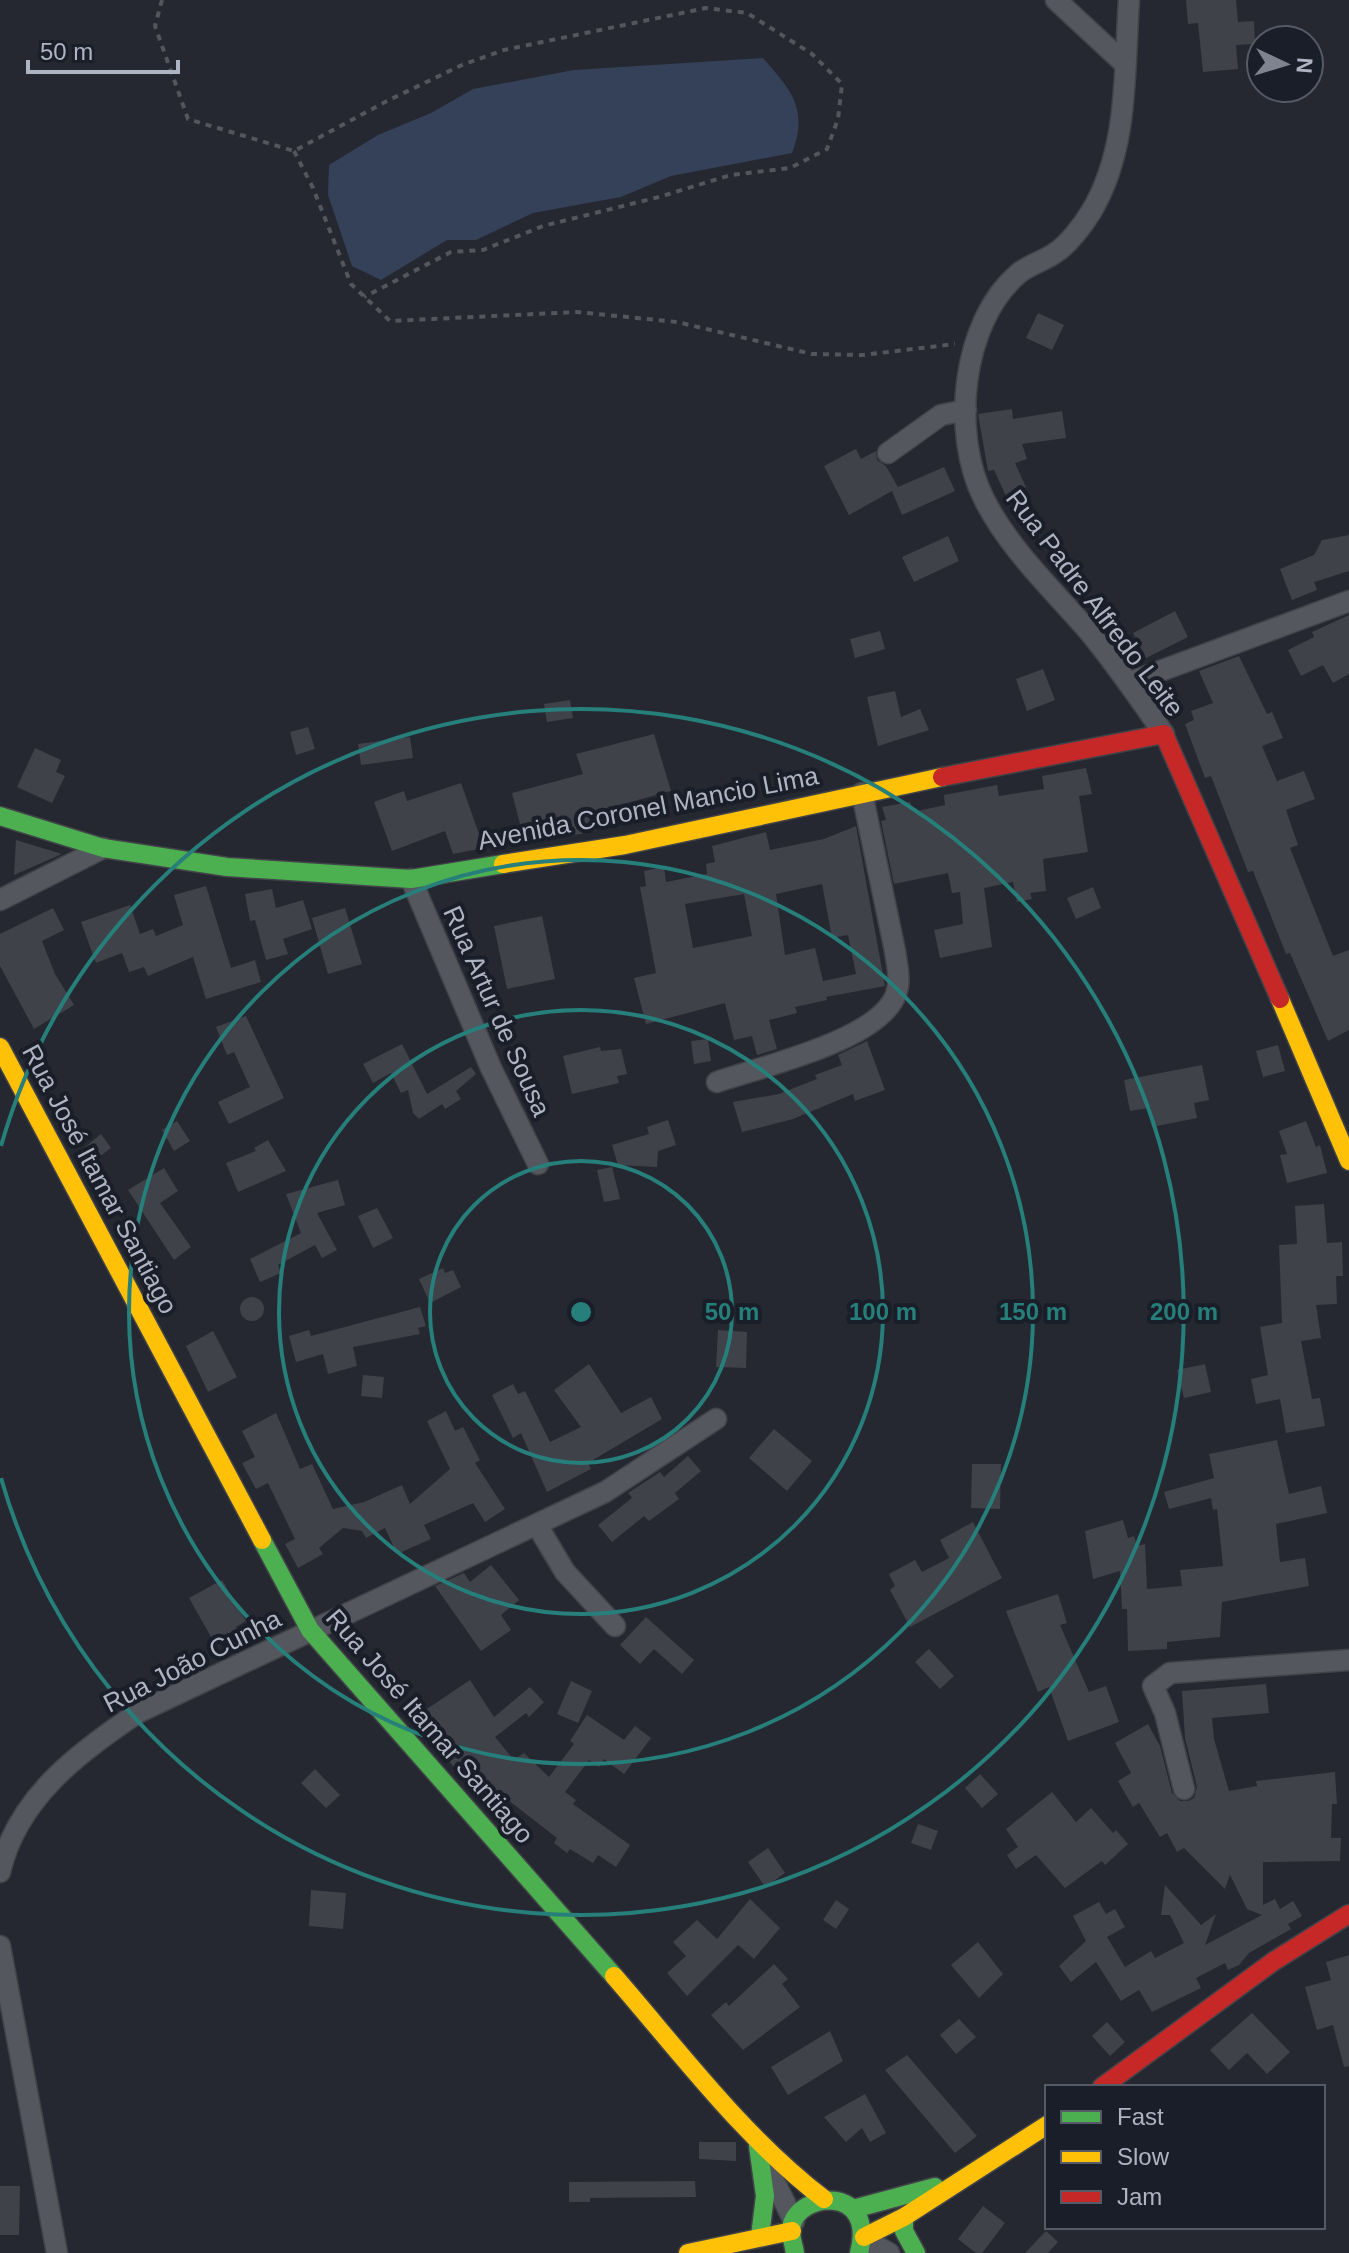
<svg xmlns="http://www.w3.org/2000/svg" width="1349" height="2253" viewBox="0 0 1349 2253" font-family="Arial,sans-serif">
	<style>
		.water { fill: #354158 }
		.building { fill: #3f4249; fill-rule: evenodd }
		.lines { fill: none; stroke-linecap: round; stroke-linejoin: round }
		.street-casing { stroke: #414349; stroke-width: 23 }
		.fast-casing { stroke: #414349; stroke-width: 21 }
		.slow-casing { stroke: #414349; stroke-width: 21 }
		.jam-casing { stroke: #414349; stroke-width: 21 }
		.path { stroke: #53565c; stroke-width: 4; stroke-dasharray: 6 6; stroke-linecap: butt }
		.street { stroke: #55575e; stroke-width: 20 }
		.fast { stroke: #4caf50; stroke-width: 18 }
		.slow { stroke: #ffc107; stroke-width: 18 }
		.jam { stroke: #c62828; stroke-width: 18 }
		.ring { fill: none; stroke: #277f7b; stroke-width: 4 }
		.labels { text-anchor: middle; stroke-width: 8; stroke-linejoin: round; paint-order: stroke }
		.street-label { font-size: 26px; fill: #aeb4c2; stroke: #1a1e29 }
		.centre { fill: #277f7b; stroke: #1a1e29; stroke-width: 4 }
		.ring-label { font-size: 24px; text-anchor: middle; font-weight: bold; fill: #277f7b; stroke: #1a1e29; stroke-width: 8; stroke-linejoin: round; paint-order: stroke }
	</style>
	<rect width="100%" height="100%" fill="#252830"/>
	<path class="water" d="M763,58C791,90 809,109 792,153L671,176L621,197L533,213L476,240H447L381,280L352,266L328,195L329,165L378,135L431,113L473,89L574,70Z"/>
	<path class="building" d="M1186,0H1236L1238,22L1254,21L1255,44L1236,45L1238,69L1203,72L1198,23L1188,24Z
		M1038,313L1064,325L1052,350L1026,338Z
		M1012,409L1013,419L1062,411L1066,438L1022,444L1027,459L1015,463L1026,487L1006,496L994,470L988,471L978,414Z
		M856,449L861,459L876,451L877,460L886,466L898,487L944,467L955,491L902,515L892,491L849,515L824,466Z
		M1349,535V571L1314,582L1317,590L1292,600L1280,569L1314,555L1322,540Z
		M948,536L959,561L914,582L902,557Z
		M1175,611L1188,637L1146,658L1133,633Z
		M1349,615V674L1333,683L1323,665L1301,676L1288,650L1314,637L1312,632Z
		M880,631L885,649L855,658L850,639Z
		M1239,656L1267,714L1272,712L1283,738L1262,746L1277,781L1304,771L1315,799L1286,810L1298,845L1290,848L1333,956L1349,950V1030L1328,1041L1290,953L1286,954L1253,871L1248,872L1211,776L1205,778L1185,724L1194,720L1191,711L1213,703L1199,671Z
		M1043,669L1055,700L1027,711L1016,679Z
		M895,691L901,717L920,709L929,730L878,746L867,697Z
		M570,700L573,718L547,722L544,704Z
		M308,727L315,749L296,755L290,732Z
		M654,734L671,791L590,813L596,831L570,836L564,816L521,828L512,793L583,774L576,754Z
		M410,737L413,758L361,765L358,744Z
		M35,748L61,760L56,772L65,776L52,803L17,787Z
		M1086,768L1092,794L1079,796L1088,852L1043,859L1046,891L1030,893L1032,899L1017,902L1013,882L984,888L992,947L940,958L934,930L963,924L960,892L952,893L948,873L894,884L881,821L886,820L882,807L910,802L913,812L945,805L944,795L997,785L999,796L1044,789L1042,776Z
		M461,783L484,848L453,854L445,831L392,851L374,802L404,791L407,801Z
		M856,826L885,986L826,997L827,1000L795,1007L797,1013L769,1020L777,1049L757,1055L752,1036L734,1040L725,1003L646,1024L634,978L656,973L640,887L646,886L644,871L664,867L666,882L707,874L706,864L715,862L712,846L766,832L770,850L824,839ZM822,884L832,938L848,935L856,974L823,981L815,948L785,955L776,894ZM744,894L752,936L693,948L685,904Z
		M16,840L62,854L14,875Z
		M206,886L231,968L255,960L261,982L206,999L193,957L148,976L144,967L129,972L122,953L96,963L81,922L130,905L140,934L153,929L156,936L183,925L174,895Z
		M1093,887L1101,908L1076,919L1067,898Z
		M272,889L276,908L303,900L312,929L283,939L288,954L266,960L255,920L250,921L245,894Z
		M53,908L64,930L42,941L55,974L74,1005L34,1029L0,966V934Z
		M345,908L362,964L328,974L312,918Z
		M542,916L555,979L507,989L494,926Z
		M246,1016L284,1098L229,1124L218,1102L250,1087L234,1052L227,1055L216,1027Z
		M708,1039L711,1061L694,1064L691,1041Z
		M867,1041L885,1090L855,1101L853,1094L793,1119L742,1132L733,1102L779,1094L817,1079L815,1075L842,1065L838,1055Z
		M402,1044L427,1094L471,1067L476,1074L456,1091L461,1099L445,1109L442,1104L419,1119L413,1113L408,1090L401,1093L391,1073L373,1083L363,1064Z
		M1278,1045L1285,1071L1263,1077L1256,1051Z
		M600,1047L601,1051L621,1049L627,1074L617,1076L619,1083L572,1094L563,1056Z
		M1202,1065L1209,1100L1194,1103L1197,1118L1152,1127L1148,1108L1130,1111L1124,1080Z
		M668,1120L676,1145L658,1151L657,1167L618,1165L612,1145L649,1134L647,1127Z
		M177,1121L190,1141L174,1151L162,1130Z
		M1306,1121L1316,1147L1320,1145L1327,1173L1287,1183L1280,1155L1287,1154L1279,1131Z
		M101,1134L111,1148L95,1160L85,1147Z
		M268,1140L286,1171L238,1192L226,1163L256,1151L254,1148Z
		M612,1167L620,1199L604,1202L597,1170Z
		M164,1168L178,1191L160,1203L191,1247L174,1260L128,1190Z
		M338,1180L345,1205L317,1213L337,1250L322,1258L315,1245L278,1265L281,1273L260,1282L250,1259L301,1233L286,1194Z
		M1324,1204L1327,1243L1342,1242L1343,1276H1336L1337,1304L1316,1305L1321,1338L1301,1341L1312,1399L1320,1398L1325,1426L1286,1433L1280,1399L1256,1404L1251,1379L1268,1375L1260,1327L1282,1323L1279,1245L1297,1244L1295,1206Z
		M377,1208L393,1238L373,1248L358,1216Z
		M443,1268L445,1273L453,1270L461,1287L430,1303L419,1279Z
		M240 1309a12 12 0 1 1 24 0a12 12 0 1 1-24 0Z
		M420,1307L426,1326L418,1328L420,1334L353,1347L357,1366L328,1374L323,1354L296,1362L289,1336L309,1330L311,1336Z
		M718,1330L747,1332L746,1368L716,1367Z
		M213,1331L237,1377L208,1392L186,1346Z
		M589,1364L621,1413L651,1397L662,1419L588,1463L591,1469L547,1492L521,1433L513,1438L492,1395L513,1384L518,1394L525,1391L550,1442L581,1427L554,1390Z
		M1205,1364L1211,1392L1184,1398L1177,1370Z
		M363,1375L384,1377L382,1398L361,1396Z
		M446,1411L455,1431L463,1427L480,1460L475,1463L505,1509L485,1522L473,1503L424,1525L431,1539L397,1554L385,1528L366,1538L362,1531L343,1528L319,1548L323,1554L298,1568L285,1544L295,1539L268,1483L256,1489L242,1463L255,1457L242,1431L276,1413L300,1469L312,1464L333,1509L364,1502L402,1485L410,1504L450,1469L427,1421Z
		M774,1429L812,1461L787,1491L749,1458Z
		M1277,1440L1289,1494L1321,1486L1327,1513L1276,1524L1280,1562L1305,1558L1309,1586L1222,1602L1220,1637L1167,1642V1649L1128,1651L1127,1609H1122L1120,1571L1093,1579L1085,1531L1123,1520L1128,1538L1134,1536L1137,1546L1145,1544L1147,1589L1182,1586L1180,1570L1223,1566L1217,1509L1213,1510L1211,1498L1169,1509L1164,1492L1214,1478L1209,1454Z
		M688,1456L701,1471L675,1493L679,1499L649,1521L644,1516L612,1542L598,1525L632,1498L628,1493L660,1472L664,1477Z
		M972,1464H1001L1000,1509L971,1508Z
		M973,1522L1002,1578L910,1627L890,1590L895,1586L889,1574L915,1560L922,1572L949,1558L940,1540Z
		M491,1565L519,1600L501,1615L511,1630L481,1651L435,1586L464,1573L470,1582Z
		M222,1580L246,1621L236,1627L238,1631L215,1644L189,1598Z
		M1058,1594L1067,1623L1060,1625L1089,1692L1106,1686L1119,1722L1068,1741L1049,1687L1038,1692L1006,1611Z
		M646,1617L694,1660L682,1674L654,1649L640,1664L620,1645Z
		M929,1649L954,1676L940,1689L915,1662Z
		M470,1680L494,1717L530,1687L544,1702L529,1717L526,1713L495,1737L514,1760L524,1753L549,1777L574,1744L570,1741L587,1715L624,1740L635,1726L651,1738L624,1774L604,1759L599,1767L589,1760L565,1792L576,1800L573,1804L630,1845L616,1867L598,1855L593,1863L570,1849L567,1853L554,1843L557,1838L508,1800L503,1808L481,1789L476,1792L412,1719Z
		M571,1681L592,1691L578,1723L557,1714Z
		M1266,1684L1269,1713L1212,1718L1214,1739L1229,1791L1257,1786L1256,1781L1335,1772L1337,1804H1332L1331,1838H1341L1340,1861L1263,1862V1905L1275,1899L1280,1909L1293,1901L1302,1916L1288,1924L1291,1929L1249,1953L1239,1965L1228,1970L1225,1963L1196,1978L1201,1988L1152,2012L1139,1990L1121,2001L1096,1962L1071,1982L1059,1966L1086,1941L1073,1916L1099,1902L1106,1914L1115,1909L1125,1927L1107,1937L1125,1967L1151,1951L1155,1958L1184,1943L1170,1915H1161L1165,1885L1201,1925L1216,1914L1205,1945L1262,1915L1247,1909L1230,1875L1225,1889L1184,1848L1177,1852L1167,1833L1160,1837L1139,1803L1133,1807L1118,1781L1131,1773L1115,1743L1148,1724L1160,1746L1172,1793L1180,1801H1188L1194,1798L1197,1787L1185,1738L1182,1691Z
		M315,1769L340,1795L326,1808L301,1783Z
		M980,1774L998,1794L982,1808L965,1788Z
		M1052,1792L1076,1822L1091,1808L1113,1833L1116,1830L1128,1844L1105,1865L1102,1861L1065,1888L1036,1855L1016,1869L1007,1855L1018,1847L1006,1829Z
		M918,1824L938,1831L931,1850L911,1843Z
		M768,1848L785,1873L765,1887L748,1862Z
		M311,1890L346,1893L343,1929L309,1926Z
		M750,1899L780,1928L754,1959L738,1945L687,1996L667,1973L686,1956L673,1942L697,1920L717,1939Z
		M836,1900L849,1909L836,1929L823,1920Z
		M978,1942L1003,1974L979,1998L951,1965Z
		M1349,1955V2066L1344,2067L1333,2025L1317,2030L1305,1987L1331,1980L1326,1962Z
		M774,1964L788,1979L782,1984L800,2007L743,2050L711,2015L726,2002L729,2006Z
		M1252,2013L1290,2052L1267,2074L1247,2053L1229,2070L1210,2050Z
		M959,2019L976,2037L956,2054L940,2035Z
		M1107,2022L1125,2042L1110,2056L1092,2036Z
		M830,2031L843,2061L788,2095L771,2067Z
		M907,2055L977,2136L955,2153L885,2070Z
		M865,2094L886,2133L870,2142L862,2128L846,2142L824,2117Z
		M699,2142H736V2161L699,2159Z
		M695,2181L696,2197L590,2198V2202H569V2182Z
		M0,2186H20L19,2235H0Z
		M983,2206L1005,2223L982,2253H976L958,2239Z
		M1046,2231L1058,2242L1048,2253H1025Z"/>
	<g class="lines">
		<g class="street-casing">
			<path id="street" d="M1056,0L1125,64
				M1129,0C1124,71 1129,149 1091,212C1083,225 1068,245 1055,253C1044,261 1028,265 1018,274C961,323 951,434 984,499C1008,547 1050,587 1085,627C1114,661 1139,698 1164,734
				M888,453L941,415L966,410
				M1128,683L1349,601
				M411,879L491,1068L538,1164
				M0,900L103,848
				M717,1082C763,1066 880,1040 896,994C901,980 897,965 895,951L862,793
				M537,1525L565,1572L615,1626
				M1184,1789L1165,1713L1153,1686L1170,1673L1349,1660
				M0,1872C17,1798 79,1752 139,1712L605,1492L716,1419
				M0,1946L57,2253
				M769,2171L794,2221
				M864,2239L889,2253"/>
		</g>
		<g class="fast-casing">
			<path id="fast" d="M0,816L103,848L227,867L411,879L503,864
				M262,1540L310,1630L614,1976
				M758,2146L765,2196L760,2236
				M853,2209L935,2187
				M904,2217V2231L916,2253
				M795,2253C794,2246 790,2235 791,2228C797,2191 877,2184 859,2253"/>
		</g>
		<g class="slow-casing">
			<path id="slow" d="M503,864L625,845L942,777
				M1280,999L1349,1161
				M0,1047L262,1540
				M614,1976C680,2052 743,2137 824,2199
				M864,2237L904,2217L1047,2125
				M688,2253L792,2231"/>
		</g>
		<g class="jam-casing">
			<path id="jam" d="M942,777L1164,734L1280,999
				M1102,2087L1274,1961L1349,1914"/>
		</g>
		<path class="path" d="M162,0L155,26L188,119L294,151L387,101L462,65L504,50L706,8L747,13L812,54L842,84L838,119L827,149L790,168L731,175L659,197L543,226L483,250L451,252L364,297
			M294,151L313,188L351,284L390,321L577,312L677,322L812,354L863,355L955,344"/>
		<use href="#street" class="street"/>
		<use href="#fast" class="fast"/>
		<use href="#slow" class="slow"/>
		<use href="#jam" class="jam"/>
	</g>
	<g class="ring">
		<circle cx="581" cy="1312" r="151"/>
		<circle cx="581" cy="1312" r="302"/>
		<circle cx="581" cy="1312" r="452"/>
		<path d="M1 1146A603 603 0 1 1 1 1478"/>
	</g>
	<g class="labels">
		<g class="street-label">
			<text transform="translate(1095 603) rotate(53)" y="9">Rua Padre Alfredo Leite</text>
			<text transform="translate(648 808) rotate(-11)" y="9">Avenida Coronel Mancio Lima</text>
			<text transform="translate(497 1011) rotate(66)" y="9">Rua Artur de Sousa</text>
			<text transform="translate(100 1179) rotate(62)" y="9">Rua José Itamar Santiago</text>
			<text transform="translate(192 1661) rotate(-27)" y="9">Rua João Cunha</text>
			<text transform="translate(430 1726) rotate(49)" y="9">Rua José Itamar Santiago</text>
		</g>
	</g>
	<circle cx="581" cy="1312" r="12" class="centre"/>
	<g class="ring-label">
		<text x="732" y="1320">50 m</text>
		<text x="883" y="1320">100 m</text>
		<text x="1033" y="1320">150 m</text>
		<text x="1184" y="1320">200 m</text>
	</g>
	<rect x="1045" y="2085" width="280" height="144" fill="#1a1e29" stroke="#555a66" stroke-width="2"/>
	<rect x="1061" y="2111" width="40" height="12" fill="#4caf50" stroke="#555a66" stroke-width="2"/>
	<text x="1117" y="2125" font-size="24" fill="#aeb4c2">Fast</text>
	<rect x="1061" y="2151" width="40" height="12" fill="#ffc107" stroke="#555a66" stroke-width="2"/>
	<text x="1117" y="2165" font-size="24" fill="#aeb4c2">Slow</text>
	<rect x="1061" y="2191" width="40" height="12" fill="#c62828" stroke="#555a66" stroke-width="2"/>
	<text x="1117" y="2205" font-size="24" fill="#aeb4c2">Jam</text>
	<g transform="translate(1285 64) rotate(94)"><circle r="38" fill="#1a1e29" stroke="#555a66" stroke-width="2"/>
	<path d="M0-6L14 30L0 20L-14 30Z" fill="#7e838f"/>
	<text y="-12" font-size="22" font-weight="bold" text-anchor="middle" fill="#aeb4c2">N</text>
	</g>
	<path d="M28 60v12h150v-12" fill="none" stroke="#aeb4c2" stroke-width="4"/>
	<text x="40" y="60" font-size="24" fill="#aeb4c2" stroke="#1a1e29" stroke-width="6" paint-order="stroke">50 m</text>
</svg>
